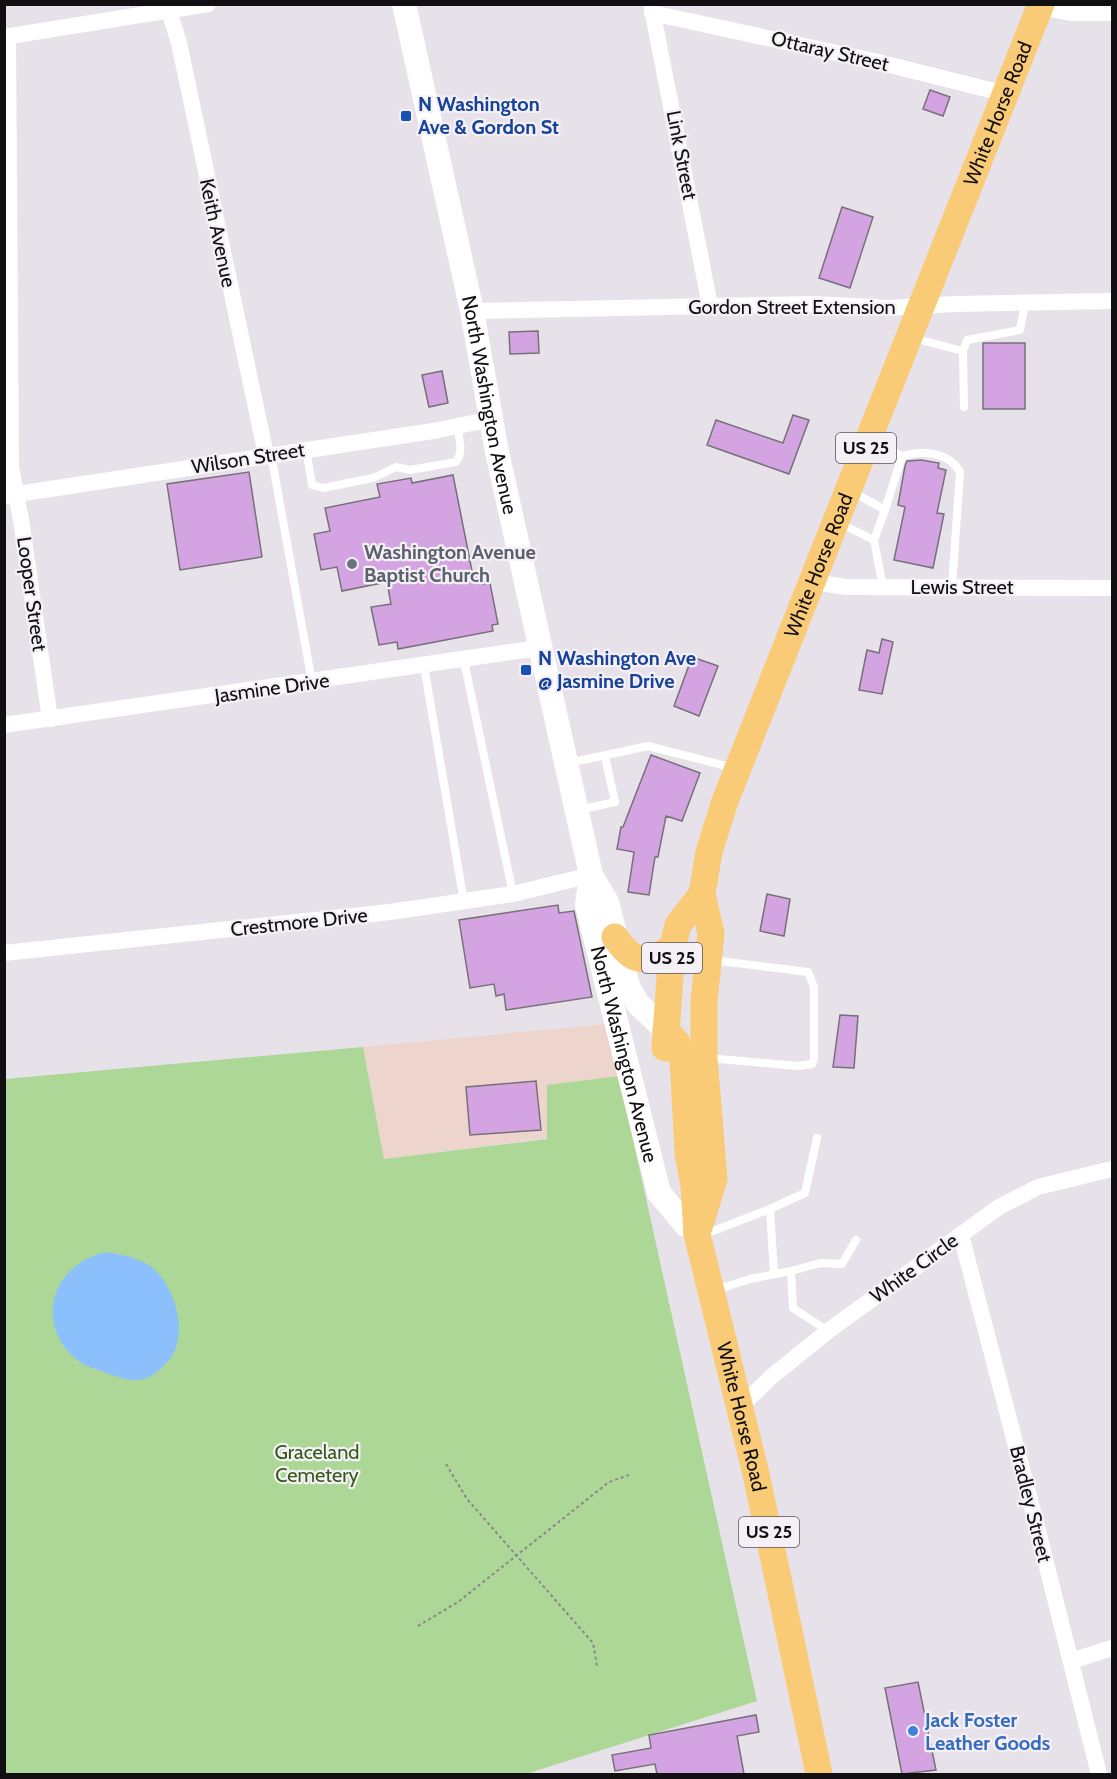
<svg xmlns="http://www.w3.org/2000/svg" width="1117" height="1779" viewBox="0 0 1117 1779" font-family="Cabin,sans-serif">
	<style>
		.commercial { fill: #edd4cd }
		.green { fill: #add796 }
		.water { fill: #8cc0fc }
		.building { fill: #d4a3e2; stroke: #767177; stroke-width: 1.5 }
		.lines { fill: none; stroke-linecap: round; stroke-linejoin: round }
		.path { stroke: #89858b; stroke-width: 2; stroke-dasharray: 3 3; stroke-linecap: butt }
		.service { stroke: #fff; stroke-width: 8 }
		.minor { stroke: #fff; stroke-width: 16 }
		.secondary { stroke: #fff; stroke-width: 24 }
		.trunk { stroke: #facb76; stroke-width: 27 }
		.transit-dot { fill: #1a4fb4; stroke: #f4f0f6; stroke-width: 2 }
		.worship-dot { fill: #6b7280; stroke: #f4f0f6; stroke-width: 2 }
		.shop-dot { fill: #3f7fe0; stroke: #f4f0f6; stroke-width: 2 }
		.labels { text-anchor: middle; stroke-width: 4.5; stroke-linejoin: round; paint-order: stroke }
		.shield { fill: #f4f0f6; stroke: #555256; stroke-width: 1.5 }
		.shield-label { font-size: 18px; font-weight: bold; fill: #110f12 }
		.street-label { font-size: 20px; fill: #110f12; stroke: #f4f0f6 }
		.transit-label { font-size: 20px; font-weight: bold; fill: #164399; stroke: #f4f0f6; text-anchor: start }
		.worship-label { font-size: 20px; font-weight: bold; fill: #5b616d; stroke: #f4f0f6; text-anchor: start }
		.park-label { font-size: 20px; fill: #325a17; stroke: #f4f0f6 }
		.shop-label { font-size: 20px; font-weight: bold; fill: #366cbe; stroke: #f4f0f6; text-anchor: start }
	</style>
	<rect width="100%" height="100%" fill="#e7e2e9"/>
	<path class="commercial" d="M607,1024L619,1076L548,1138L384,1159L363,1047Z"/>
	<path class="green" d="M363,1047L384,1159L547,1139V1085L619,1076L757,1701L526,1774H5V1079Z"/>
	<path class="water" d="M107,1252C123,1255 136,1257 150,1266C175,1284 190,1335 169,1360C149,1383 137,1384 109,1374C98,1370 85,1367 76,1359C32,1322 54,1262 107,1252Z"/>
	<path class="building" d="M930,90L950,97L943,116L923,109Z
		M842,207L873,217L850,288L819,278Z
		M538,331L539,353L510,354L509,332Z
		M983,343H1025V409H983Z
		M442,371L448,403L429,407L422,375Z
		M793,415L809,420L789,474L707,445L716,420L783,443Z
		M921,460L939,463L938,468L946,470L937,513L944,514L933,568L894,560L905,507L898,505L905,466L907,461Z
		M249,472L262,557L180,570L167,484Z
		M453,475L473,576L481,574L483,584L490,583L498,624L492,625L493,631L398,649L397,642L379,645L371,607L391,604L387,582L342,591L337,567L321,570L314,534L330,531L325,508L380,497L377,484L411,478L412,483Z
		M882,639L893,642L882,694L859,690L867,650L879,653Z
		M692,657L718,666L699,716L674,706Z
		M651,755L700,773L682,821L666,816L658,857H655L649,895L628,892L634,852L617,849L621,827H623Z
		M767,894L790,899L784,936L760,931Z
		M558,905L559,913L574,911L592,997L506,1010L504,994L496,996L494,984L470,988L459,920Z
		M840,1015L858,1016L854,1068L833,1067Z
		M536,1081L541,1130L470,1135L466,1087Z
		M918,1682L936,1770L902,1774L885,1688Z
		M756,1715L759,1732L737,1736L744,1774H657L655,1764L615,1771L612,1755L651,1748L649,1735Z"/>
	<g class="lines">
		<path class="path" d="M446,1464L467,1499L593,1643L597,1666
			M418,1626L458,1602L609,1482L629,1475"/>
		<path class="service" d="M913,338L963,351L967,340L1020,330L1025,303
			M963,351L964,407
			M872,443L902,456L885,510
			M306,449L312,485L323,488L373,478L396,467L410,470L456,462C464,452 459,438 457,426
			M271,454L312,682
			M902,456C923,450 949,452 960,472L952,587
			M851,491L885,510L874,540
			M839,523L874,540L883,587
			M464,661L513,894
			M424,666L464,902
			M569,763L648,746L734,768
			M579,810L615,802L605,756
			M707,1058L798,1066L812,1064L814,1059V987L808,972L712,960
			M770,1209L805,1193L817,1138
			M703,1235L770,1209L774,1274
			M713,1291L750,1279L791,1271
			M828,1331L793,1308L791,1271L820,1263L842,1264L856,1240"/>
		<path class="minor" d="M651,4L710,306
			M1040,7L1071,13H1112
			M169,11L179,43L266,455
			M652,13L878,62L1006,94
			M4,37L208,4
			M8,37L11,467L21,520L50,719
			M472,311L813,304L889,308L955,304L1112,301
			M4,496L433,431L492,419
			M813,582L846,587L1112,588
			M4,725L539,648
			M4,953L390,912L513,894L591,875
			M961,1235L1035,1519L1099,1774
			M739,1408L771,1377L828,1331L999,1207L1038,1187L1112,1169
			M1071,1661L1112,1648"/>
		<g class="secondary">
			<path id="s1" d="M404,4L472,311L497,452L591,875L607,902L628,986L638,1004L666,1030"/>
			<path id="s2" d="M591,875L587,905L659,1193L686,1225"/>
		</g>
		<g class="trunk">
			<path d="M615,937C634,964 643,963 672,949"/>
			<path id="s3" d="M666,1030L677,1043L683,1059L688,1153L694,1186L697,1234L756,1474L819,1774"/>
			<path d="M665,1048L672,949L678,925L702,894"/>
			<path id="s4" d="M697,1234L714,1179L704,1057V1001L711,933L702,894L709,852L725,801L1041,4"/>
		</g>
	</g>
	<g class="transit-dot">
		<rect x="400" y="110" width="12" height="12" rx="3"/>
		<rect x="520" y="664" width="12" height="12" rx="3"/>
	</g>
	<circle class="worship-dot" cx="352" cy="564" r="6"/>
	<circle class="shop-dot" cx="913" cy="1731" r="6"/>
	<g class="labels">
		<g class="shield">
			<rect x="836" y="433" width="60" height="30" rx="4.5"/>
			<rect x="642" y="943" width="60" height="30" rx="4.5"/>
			<rect x="739" y="1517" width="60" height="30" rx="4.5"/>
		</g>
		<g class="shield-label">
			<text x="866" y="454">US 25</text>
			<text x="672" y="964">US 25</text>
			<text x="769" y="1538">US 25</text>
		</g>
		<g class="street-label">
			<text transform="translate(830 51) rotate(13)" y="7">Ottaray Street</text>
			<text dy="7" stroke="none"><textPath href="#s4" startOffset="1180">White Horse Road</textPath></text>
			<text transform="translate(682 155) rotate(79)" y="7">Link Street</text>
			<text transform="translate(218 233) rotate(78)" y="7">Keith Avenue</text>
			<text x="792" y="314">Gordon Street Extension</text>
			<text dy="7" stroke="none"><textPath href="#s1" startOffset="410">North Washington Avenue</textPath></text>
			<text transform="translate(248 458) rotate(-9)" y="7">Wilson Street</text>
			<text dy="7" stroke="none"><textPath href="#s4" startOffset="694">White Horse Road</textPath></text>
			<text x="962" y="594">Lewis Street</text>
			<text transform="translate(32 594) rotate(82)" y="7">Looper Street</text>
			<text transform="translate(272 688) rotate(-8)" y="7">Jasmine Drive</text>
			<text transform="translate(299 922) rotate(-6)" y="7">Crestmore Drive</text>
			<text dy="7" stroke="none"><textPath href="#s2" startOffset="184">North Washington Avenue</textPath></text>
			<text transform="translate(914 1268) rotate(-36)" y="7">White Circle</text>
			<text dy="7" stroke="none"><textPath href="#s3" startOffset="398">White Horse Road</textPath></text>
			<text transform="translate(1031 1504) rotate(76)" y="7">Bradley Street</text>
		</g>
		<g class="transit-label">
			<text x="418" y="111">N Washington<tspan x="418" dy="23">Ave &amp; Gordon St</tspan></text>
			<text x="538" y="665">N Washington Ave<tspan x="538" dy="23">@ Jasmine Drive</tspan></text>
		</g>
		<g class="worship-label">
			<text x="364" y="559">Washington Avenue<tspan x="364" dy="23">Baptist Church</tspan></text>
		</g>
		<g class="park-label">
			<text x="317" y="1459">Graceland<tspan x="317" dy="23">Cemetery</tspan></text>
		</g>
		<g class="shop-label">
			<text x="925" y="1727">Jack Foster<tspan x="925" dy="23">Leather Goods</tspan></text>
		</g>
	</g>
	<rect width="1117" height="1779" fill="none" stroke="#110f12" stroke-width="12"/>
</svg>
